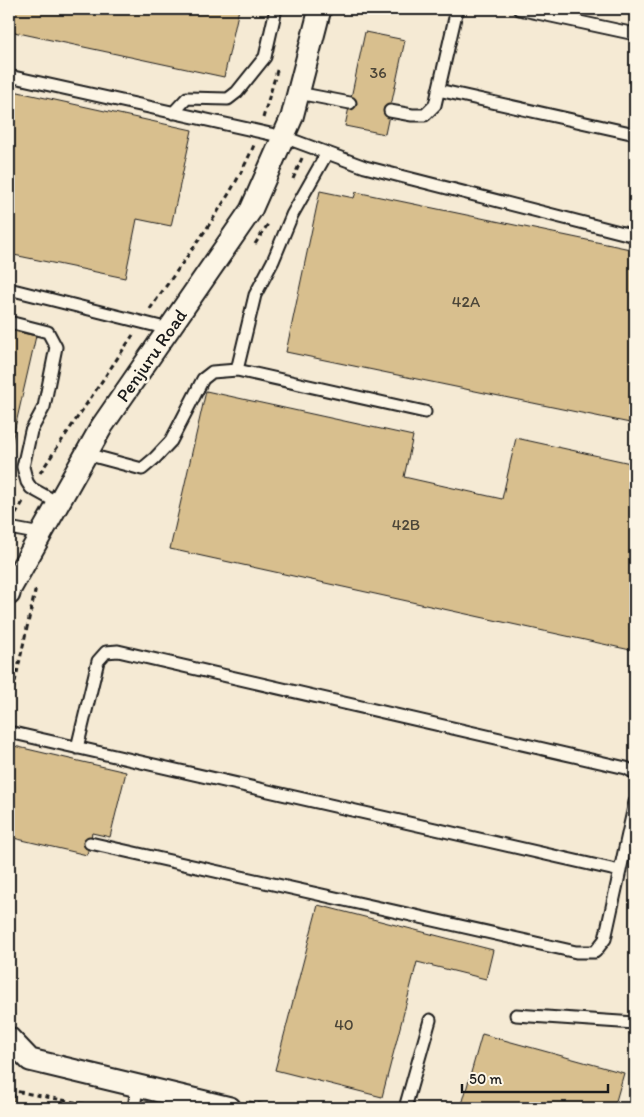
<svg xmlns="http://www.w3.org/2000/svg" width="644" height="1117" viewBox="0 0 644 1117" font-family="Itim,sans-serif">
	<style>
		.building { fill: #d8bf8e; stroke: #1c1c1c }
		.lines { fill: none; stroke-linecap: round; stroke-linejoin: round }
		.lane-casing { stroke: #1c1c1c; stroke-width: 15 }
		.street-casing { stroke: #1c1c1c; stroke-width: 25 }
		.path { stroke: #1c1c1c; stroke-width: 3; stroke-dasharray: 5 4; stroke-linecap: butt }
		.lane { stroke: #fcf5e5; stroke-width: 11 }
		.street { stroke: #fcf5e5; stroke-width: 21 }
		.labels { text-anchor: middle; stroke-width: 5; stroke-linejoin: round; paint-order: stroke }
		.number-label { font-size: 16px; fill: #4b4538 }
		.street-label { font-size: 19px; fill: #1c1c1c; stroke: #fcf5e5 }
	</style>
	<rect width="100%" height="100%" fill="#f5ead4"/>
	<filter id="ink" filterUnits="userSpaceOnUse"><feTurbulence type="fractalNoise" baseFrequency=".02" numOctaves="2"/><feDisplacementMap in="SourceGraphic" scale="10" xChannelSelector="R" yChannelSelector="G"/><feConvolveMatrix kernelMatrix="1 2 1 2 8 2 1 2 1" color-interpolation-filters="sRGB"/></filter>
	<g filter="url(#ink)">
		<path class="building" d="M9,9H239L224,77L9,31Z
			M365,32L405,40L385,134L345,126Z
			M9,90L192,130L171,226L137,219L125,278L9,254Z
			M320,191L354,198L356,192L635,250V400L630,423L286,352Z
			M9,330L36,336L9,454Z
			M206,391L413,436L404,477L502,499L516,438L635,464V651L170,549Z
			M14,746L126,772L110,837L92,833L87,855L9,837V769Z
			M318,905L493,950L486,979L417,962L382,1097L275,1070Z
			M482,1034L624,1073L614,1108H461Z
			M9,1093L15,1095L13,1108H9Z"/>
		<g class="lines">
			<g class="lane-casing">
				<path id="lane" d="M519,9L635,34
					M9,76L284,137L365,167L635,236
					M438,90L635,134
					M298,93L350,103
					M390,111L412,115H425L435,105L457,9
					M173,113L187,98L228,99L237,92L265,57L276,9
					M9,289L169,329
					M9,322L48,332L56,347L44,407L31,431L23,467L27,482L31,488L58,503
					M237,370L255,295L273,261L292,215L327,153
					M86,454L142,469L155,458L171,441L203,379L212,372L237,370L425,412
					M9,528L41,534
					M9,732L620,871
					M77,748L98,661L106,652L118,651L626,768L635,773
					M90,843L576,952H595L605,939L635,802
					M516,1015L635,1023
					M134,1108L137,1087
					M405,1108L430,1020"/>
			</g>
			<g class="street-casing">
				<path id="street" d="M9,594L10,589L102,426L251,210L292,117L320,9
					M9,1038L30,1060L230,1108"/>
			</g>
			<path class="path" d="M263,118L278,67
				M293,179L302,158
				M255,244L268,224
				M150,309C185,258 230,202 254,145
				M40,473L133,335
				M16,514L24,500
				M9,709L36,587
				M9,1013L14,1019
				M9,1090L106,1108
				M249,1102L278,1108"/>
			<use href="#lane" class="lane"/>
			<use href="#street" class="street"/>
		</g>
	</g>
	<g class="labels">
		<g class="number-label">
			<text x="378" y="78">36</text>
			<text x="466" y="307">42A</text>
			<text x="406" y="530">42B</text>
			<text x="344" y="1030">40</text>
		</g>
		<g class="street-label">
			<text transform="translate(151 355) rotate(-55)" y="7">Penjuru Road</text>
		</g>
	</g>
	<rect width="644" height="1117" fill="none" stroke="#fcf5e5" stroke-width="30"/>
	<rect x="15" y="15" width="614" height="1087" fill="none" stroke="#1c1c1c" stroke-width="2" filter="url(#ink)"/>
	<path d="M462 1084v8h146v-8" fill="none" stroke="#1c1c1c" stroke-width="2.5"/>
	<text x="469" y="1084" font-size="15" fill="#1c1c1c" stroke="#fcf5e5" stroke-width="4" paint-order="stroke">50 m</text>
</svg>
